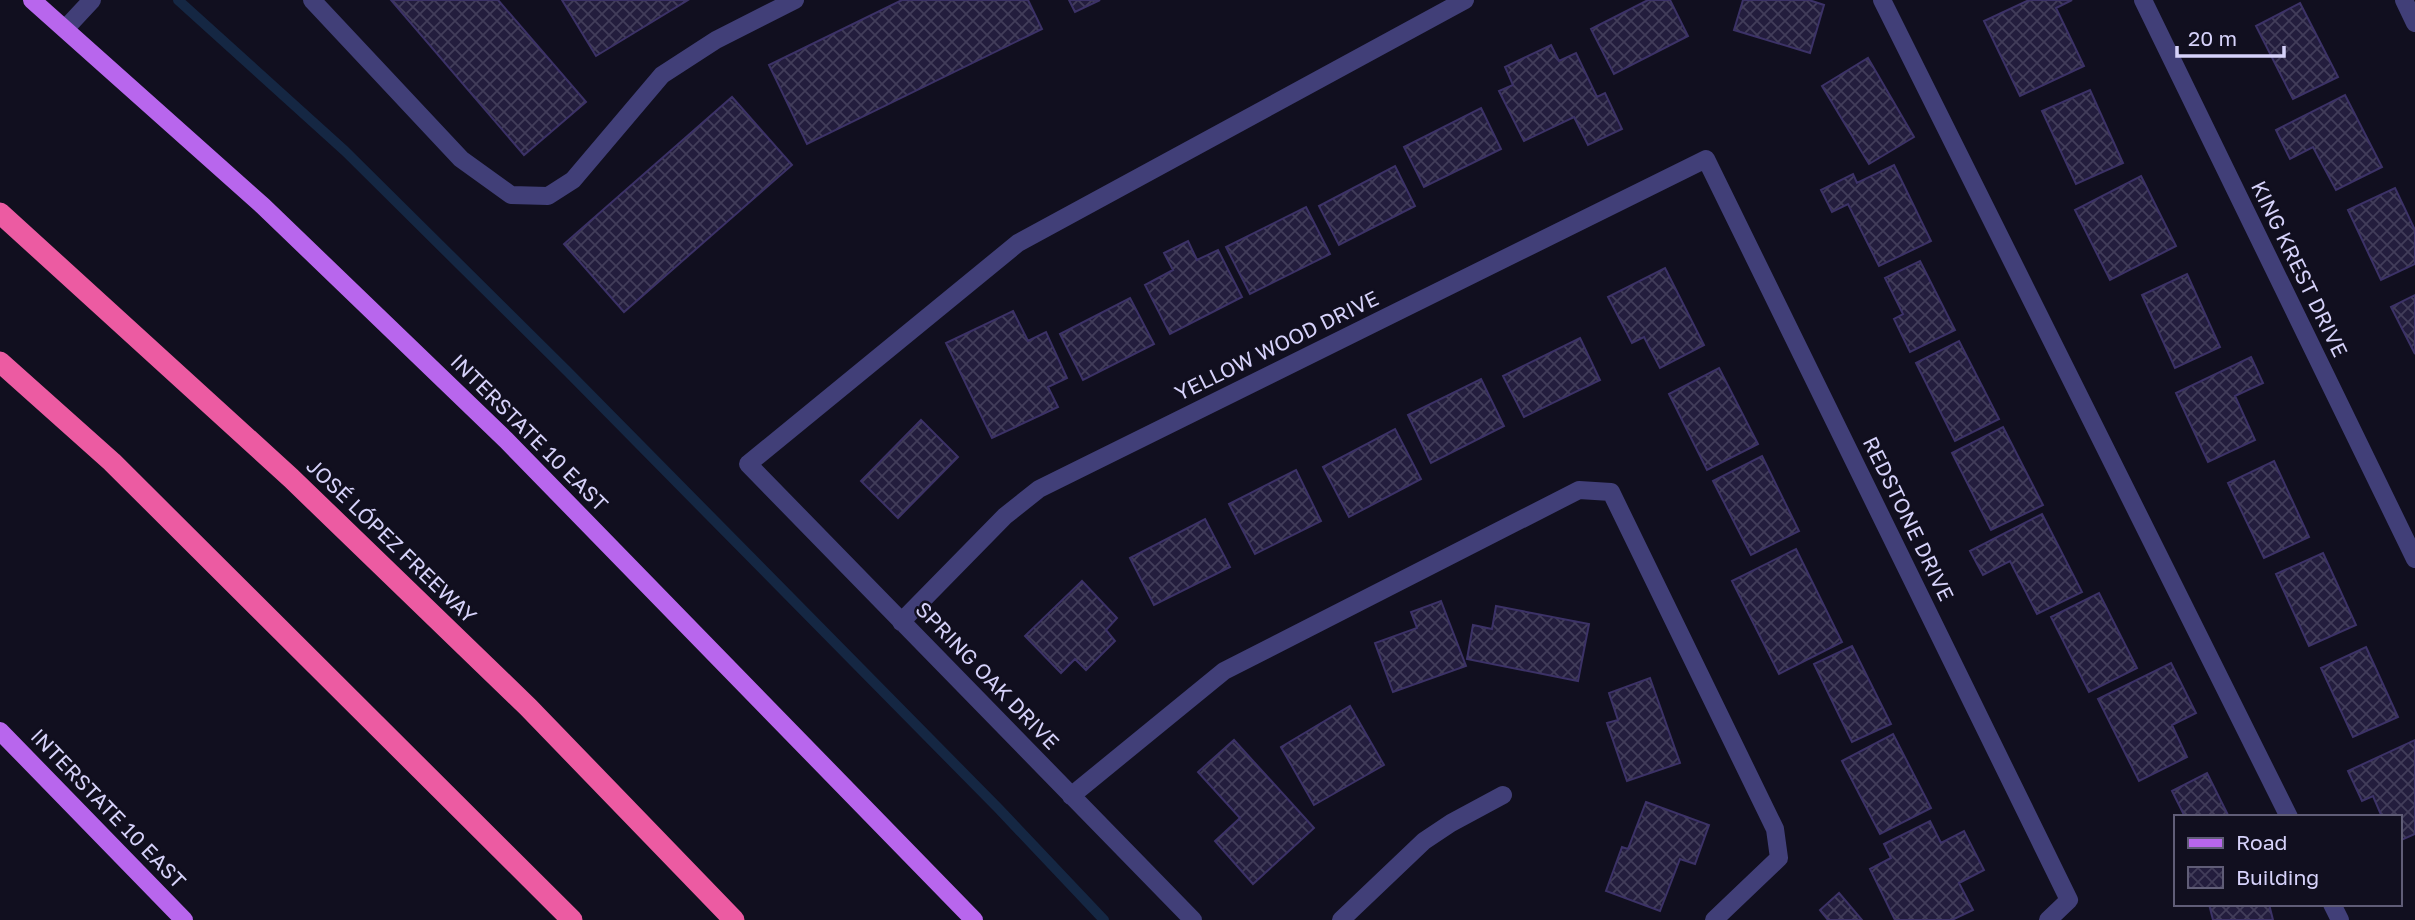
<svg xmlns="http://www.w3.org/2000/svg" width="2415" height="920" viewBox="0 0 2415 920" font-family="'Golos Text',sans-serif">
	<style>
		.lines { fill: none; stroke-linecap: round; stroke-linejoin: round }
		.stream { stroke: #152743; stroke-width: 10 }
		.building { fill: url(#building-cross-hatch); stroke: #3c3267; stroke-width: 2 }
		.minor { stroke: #413f78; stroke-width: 18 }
		.major { stroke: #b866ed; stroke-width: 18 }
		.highway { stroke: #ec5ba2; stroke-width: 21 }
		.labels { text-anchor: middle; stroke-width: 5; stroke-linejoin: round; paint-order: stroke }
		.street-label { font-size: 21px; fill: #d6d2fa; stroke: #110f1f }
	</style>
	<defs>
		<pattern id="building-cross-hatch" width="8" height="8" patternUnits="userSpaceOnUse" patternTransform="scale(1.75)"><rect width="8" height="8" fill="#231d3d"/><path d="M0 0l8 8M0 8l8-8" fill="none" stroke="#423d5a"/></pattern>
	</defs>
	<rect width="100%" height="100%" fill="#110f1f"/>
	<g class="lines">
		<path class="stream" d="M178,0L345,151L567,371L998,808L1104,920"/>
	</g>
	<path class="building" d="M391,0H498L586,102L524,155Z
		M562,0H688L596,56Z
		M902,0H1028L1042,29L807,144L769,65Z
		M1069,0H1100L1075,12Z
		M1648,0H1670L1688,36L1614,74L1591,29Z
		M1743,0H1809L1824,5L1810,53L1734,30Z
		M2029,0H2072L2056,8L2084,66L2020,96L1984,21Z
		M2300,3L2338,77L2293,99L2256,26Z
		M1551,45L1559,61L1576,53L1597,97L1605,93L1622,129L1588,145L1574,117L1524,141L1499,91L1513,85L1505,67Z
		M1868,58L1914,137L1869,164L1822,86Z
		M2090,90L2123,163L2076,184L2042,111Z
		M2345,95L2382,167L2336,190L2313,147L2290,159L2276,130Z
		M732,97L792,165L624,312L564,244Z
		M1481,108L1501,149L1424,187L1404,147Z
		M1894,165L1931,241L1879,266L1848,204L1832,212L1821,190L1853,174L1857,183Z
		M1395,166L1415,206L1339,245L1319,206Z
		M2141,176L2176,246L2110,280L2075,210Z
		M2395,188L2415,230V264L2381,280L2348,210Z
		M1306,207L1330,254L1250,294L1226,247Z
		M1188,241L1197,260L1218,250L1242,297L1170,334L1145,285L1173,270L1164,253Z
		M1920,261L1955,330L1910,352L1894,319L1903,314L1885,278Z
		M1665,268L1704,345L1660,368L1644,337L1632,343L1608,297Z
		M2187,274L2220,347L2175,368L2142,295Z
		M2415,295V354L2391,307Z
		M1130,298L1154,344L1083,380L1060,334Z
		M1013,311L1028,341L1046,332L1067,378L1048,387L1058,407L992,438L946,343Z
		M1580,338L1600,380L1524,417L1503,376Z
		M1959,341L1999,419L1955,441L1916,363Z
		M2251,357L2263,383L2235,396L2255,440L2208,462L2176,393Z
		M1719,368L1758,444L1707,470L1669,394Z
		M1481,379L1504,426L1431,463L1408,415Z
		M921,420L958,457L898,518L861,481Z
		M2003,427L2043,505L1991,530L1952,453Z
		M1395,429L1421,479L1349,517L1323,467Z
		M1762,456L1799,531L1751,555L1713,481Z
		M2274,461L2309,537L2264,558L2228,483Z
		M1296,470L1321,521L1255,554L1229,504Z
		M2042,514L2082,592L2037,614L2010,561L1983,575L1970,551Z
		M1205,519L1230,567L1154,605L1130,558Z
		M1796,549L1842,642L1779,674L1732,581Z
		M2323,553L2356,625L2309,646L2276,574Z
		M1082,581L1117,618L1106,630L1115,641L1086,670L1075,659L1061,673L1025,636Z
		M2099,593L2137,668L2089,692L2051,617Z
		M1441,601L1466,666L1393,692L1375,643L1417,628L1411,612Z
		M1496,606L1589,624L1578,681L1467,659L1473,625L1492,629Z
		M1852,646L1891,724L1852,742L1814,664Z
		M2366,647L2398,717L2353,737L2321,668Z
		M2171,663L2196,713L2172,725L2187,757L2139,781L2098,699Z
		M1650,678L1680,763L1627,781L1607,723L1618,720L1609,693Z
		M1350,706L1384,765L1314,805L1281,747Z
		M1893,734L1931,808L1880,834L1842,761Z
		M1234,740L1314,828L1253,884L1215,841L1240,818L1198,772Z
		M2415,740V834L2399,841V817H2382L2373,796L2362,801L2348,771Z
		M2207,773L2229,817H2185L2172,791Z
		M1646,802L1709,825L1695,864L1680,859L1660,911L1606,891L1622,847L1628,849Z
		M1930,821L1941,843L1964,831L1984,870L1959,883L1973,910L1952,920H1895L1870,869L1891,858L1884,844Z
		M1839,893L1862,920H1828L1820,910Z
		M2209,904H2269L2273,920H2213Z"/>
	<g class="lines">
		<path class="minor" d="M312,0L461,159L511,195L548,196L573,180L662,75L716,40L795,0
			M1882,0L2289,817
			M2143,0L2415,559
			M2404,0L2415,23
			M65,29L92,0
			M901,622L1005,516L1039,489L1706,159L2069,900L2048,920
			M1071,796L1224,671L1579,490L1611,492L1775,829L1779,858L1714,920
			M2332,904L2340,920
			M1193,920L748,464L1018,243L1465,0
			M1341,920L1424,841L1451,823L1503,795"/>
		<path class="major" d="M32,0L263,206L506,440L974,920
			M0,731L184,920"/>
		<path class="highway" d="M0,213L291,478L528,707L734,920
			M0,362L112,462L572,920"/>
	</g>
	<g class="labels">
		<g class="street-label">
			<text transform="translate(2299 269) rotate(64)" y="7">KING KREST DRIVE</text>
			<text transform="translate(1277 346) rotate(-26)" y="7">YELLOW WOOD DRIVE</text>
			<text transform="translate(529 433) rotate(45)" y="7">INTERSTATE 10 EAST</text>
			<text transform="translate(1908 519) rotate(64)" y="7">REDSTONE DRIVE</text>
			<text transform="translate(391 541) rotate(44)" y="7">JOSÉ LÓPEZ FREEWAY</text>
			<text transform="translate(987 676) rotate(46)" y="7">SPRING OAK DRIVE</text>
			<text transform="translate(108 809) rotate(46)" y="7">INTERSTATE 10 EAST</text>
		</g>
	</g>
	<rect x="2174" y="815" width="228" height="91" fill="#110f1f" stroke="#605d77" stroke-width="2"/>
	<rect x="2188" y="838" width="35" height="10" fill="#b866ed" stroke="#605d77" stroke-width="2"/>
	<text x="2236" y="850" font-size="21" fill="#d6d2fa">Road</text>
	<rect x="2188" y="867" width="35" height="21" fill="url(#building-cross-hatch)" stroke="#605d77" stroke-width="2"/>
	<text x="2236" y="885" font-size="21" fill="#d6d2fa">Building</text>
	<path d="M2177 46v10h107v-10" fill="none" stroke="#d6d2fa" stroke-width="3.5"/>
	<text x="2188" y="46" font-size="21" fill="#d6d2fa" stroke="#110f1f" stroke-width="5" paint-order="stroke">20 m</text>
</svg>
